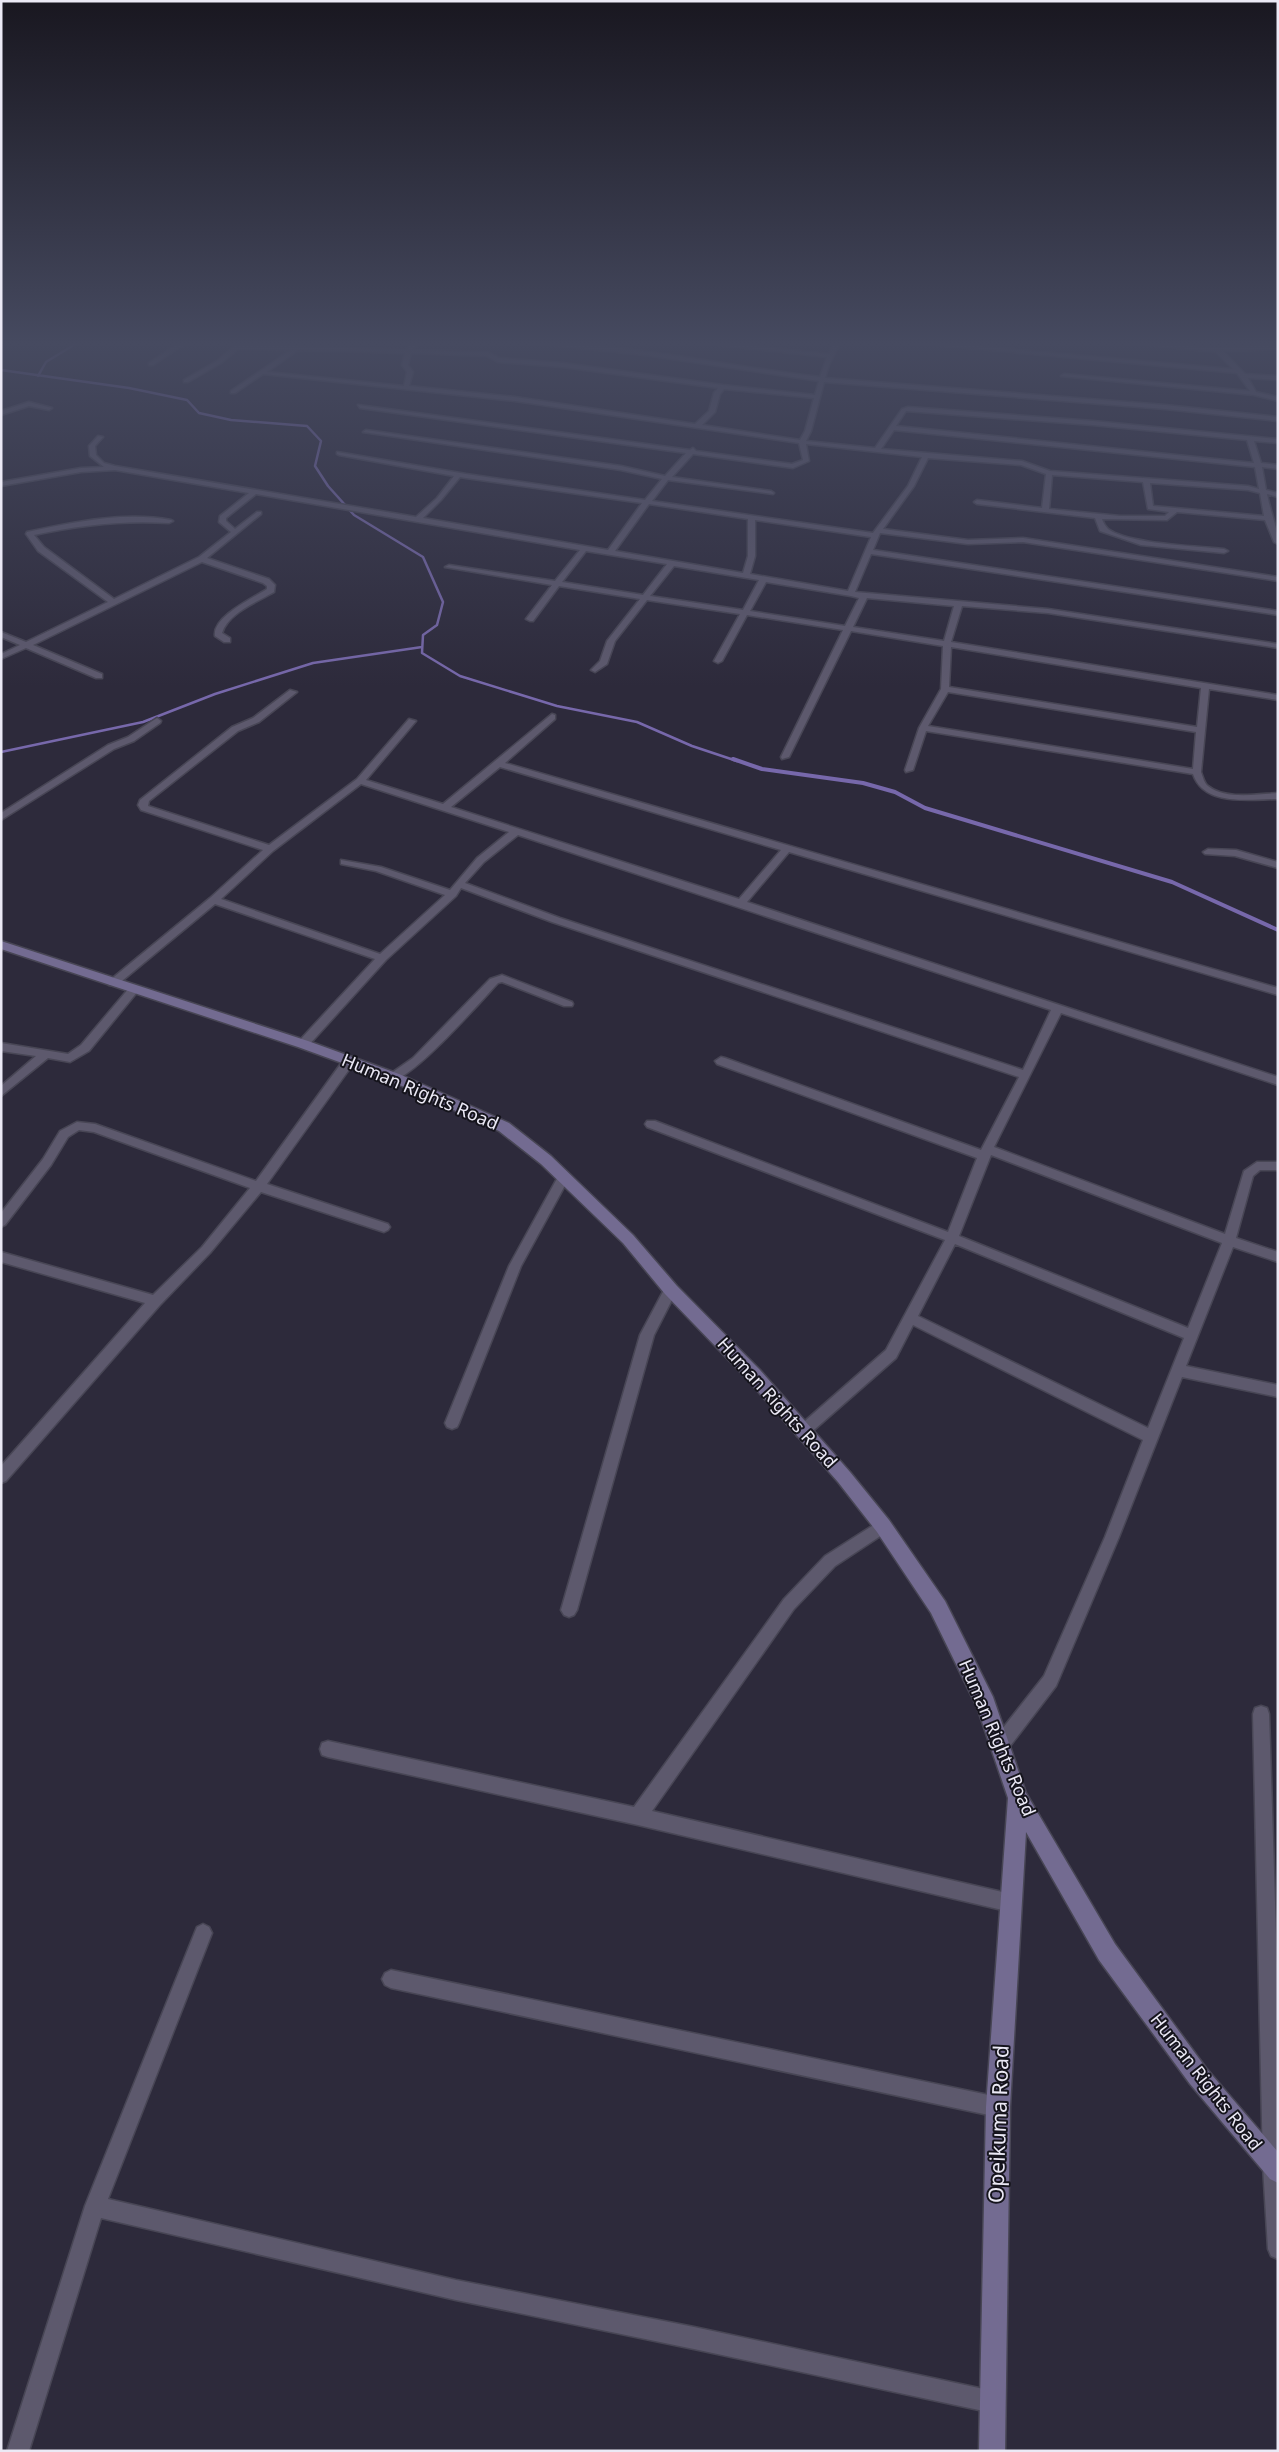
<svg xmlns="http://www.w3.org/2000/svg" width="1279" height="2452" viewBox="0 0 1279 2452" font-family="'Noto Sans',sans-serif">
	<style>
		.lines { fill: none; stroke-linecap: round; stroke-linejoin: round }
		.stream-far1 { stroke: #7768ab; stroke-width: 2.5 }
		.stream { stroke: #7768ab; stroke-width: 4 }
		.street-casing { stroke: #484655; stroke-width: 3 }
		.secondary-casing { stroke: #484655; stroke-width: 3 }
		.street { fill: #5d596d; fill-rule: evenodd }
		.secondary { fill: #736b91; fill-rule: evenodd }
		.labels { text-anchor: middle; stroke-width: 4; stroke-linejoin: round; paint-order: stroke }
		.street-label { font-size: 18px; fill: #ebe9f5; stroke: #15141c }
		.near-street-label { font-size: 21px; fill: #ebe9f5; stroke: #15141c }
	</style>
	<rect width="100%" height="100%" fill="#2d2a3b"/>
	<g class="lines">
		<path class="stream-far1" d="M1,370L129,388L187,400L199,413L231,420L307,426L321,441L315,466L328,486L354,515L423,557L443,602L437,625L423,635L422,653L460,676L557,706L637,722L692,746L737,761
			M38,376L46,362L77,343
			M1,752L143,722L215,694L313,663L422,647"/>
		<path class="stream" d="M733,759L762,769L863,783L895,792L925,808L1172,882L1278,930"/>
		<g class="street-casing">
			<path id="street" d="M179,343H186L153,365H149V363Z
				M237,343H244L242,345L407,350L411,343H417L412,350L488,352L499,358L563,363L723,385L815,395L819,381L645,355L534,343C630,343 725,366 820,377L827,357L703,343H725L829,354L834,343H840L829,365L825,378L1165,405L1278,417V421L1165,409L824,382L811,431L806,441L875,448L902,409L908,407L1093,421L1278,439V443L1254,441L1261,463L1278,465V469L1262,467L1266,490L1278,493V497L1267,494C1270,511 1278,528 1278,544L1274,542L1265,520L1177,512L1167,520L1102,519C1103,522 1105,526 1108,529C1128,544 1197,546 1224,549L1228,551L1224,553L1141,545L1100,531L1095,518L977,504L974,502L977,500L1042,508L1046,474L1021,465L928,458L914,486L883,529L968,540L1023,538L1278,577V581L1023,542L968,544L880,533L873,550L1278,611V615L871,554L855,592L1048,609L1278,644V648L1048,613L962,606L951,642L1278,695V700L1209,689L1201,772C1203,777 1204,783 1208,786C1225,800 1258,794 1278,793V799C1250,799 1204,807 1193,774L926,731L913,770L906,772L905,770L919,728L941,689L943,646L851,631L789,757L782,759L781,757L843,630L747,615L722,661L718,663L714,661L740,614L647,600L615,641L607,664L595,672L591,670L600,661L607,641L640,599L559,586L533,621H530L526,619L552,585L445,567L449,565L555,581L580,550L256,494L226,518V521L235,529L257,512H261V514L207,558L269,579L275,585L274,592C257,602 228,613 222,633L230,638V642H224L215,636C212,617 253,598 267,589V586L263,583L202,562L33,645L102,674V678H96L26,648L1,659V654L20,645L1,637V632L26,642L108,602L38,551L26,534L27,532C73,522 125,511 171,520L173,521L169,523C123,520 79,525 34,535L44,547L114,599L199,557L231,532L219,522L220,516L249,493L115,470L81,472L1,486V482L81,468L104,467L90,456L89,446L98,436L103,437L95,446L96,455L104,463L115,466L416,517L437,498L454,476L339,455L337,454V452L466,474L645,500L662,479L621,470L363,432L366,430L621,466L665,476L686,453L360,408L358,405L690,450L693,448L696,451L792,464L803,460L799,443L515,401L263,374L235,393H231V391L291,350L238,349L221,363L188,382H184V380L217,361ZM298,350L405,353L402,365L407,372L404,386L267,372ZM411,353L487,356L498,362L563,367L718,388L714,393L709,411L695,424L515,397L409,386L413,372L408,365ZM724,389L814,398L805,431L800,440L702,425L715,412L720,394ZM906,411L1093,425L1247,440L1254,463L896,426ZM894,430L1255,467L1259,489L1248,486L1050,471L1022,461L881,449ZM806,444L922,457L908,486L873,533L652,501L668,480L773,494L774,493L771,491L672,477L693,454L793,468L809,461ZM1052,475L1143,482L1148,509L1169,512L1165,516H1120L1049,509ZM460,477L466,478L642,503L608,550L423,518L441,500ZM1150,483L1248,490L1260,493L1264,516L1153,506ZM649,504L748,519V556L743,573L615,551ZM755,520L871,537L848,591L750,574L755,556ZM586,551L667,564L643,595L562,582ZM674,566L759,580L743,610L650,596ZM766,582L851,596L859,598L845,626L750,611ZM867,598L954,606L944,641L853,627ZM951,647L1201,688L1197,727L949,687ZM948,692L1196,732L1193,769L928,726Z
				M915,343H941L1233,369L1216,352L1131,343L1218,348L1278,345V349L1223,351L1245,374L1278,376V380L1248,378L1256,392L1278,397V401L1254,395L1061,376L1064,374L1250,391L1237,373Z
				M29,402L52,408L49,410L29,406L1,415V411Z
				M290,690L297,692L259,722L238,731L149,801L148,806L269,845L357,779L409,719L416,721L366,780L443,804L552,714L555,715V719L505,763L1278,988V995L789,852L747,902L1278,1077V1085L1061,1013L994,1147L1225,1234L1244,1171L1257,1162H1278V1170H1260L1253,1176L1236,1238L1278,1252V1262L1233,1247L1186,1366L1278,1385V1397L1182,1377L1119,1537L1056,1686L1007,1750L1001,1752L995,1750L993,1744L995,1738L1044,1676L1105,1537L1143,1440L913,1325L896,1358L807,1436L802,1438L797,1436L795,1432L797,1428L886,1350L945,1240L647,1127L645,1124L647,1121H655L948,1232L977,1158L717,1064L715,1061L721,1057L725,1058L981,1150L1019,1077L552,922L461,888L456,896L386,960L307,1047H299L297,1044L299,1041L375,959L215,904L117,985H109V981L210,898L263,850L141,810L138,805L140,800L232,727L253,718ZM500,767L781,850L739,899L451,807ZM361,784L509,832L477,858L450,890L381,867L341,860V864L376,871L445,895L380,954L221,899L273,851ZM518,835L1051,1010L1023,1070L560,918L465,883L484,862ZM991,1155L1222,1243L1188,1328L959,1236ZM955,1244L1184,1338L1148,1428L918,1316Z
				M157,718L161,721L160,723L134,741L114,749L1,820V813L108,745L128,737Z
				M1208,849L1236,850L1278,862V868L1235,856L1205,854L1203,852Z
				M502,975L572,1002L573,1004L572,1006H564L502,982L498,983C482,1000 408,1085 390,1080L388,1077L390,1074L413,1058L490,979Z
				M134,986L138,987V991L89,1051L70,1062L48,1058L1,1096V1086L36,1056L1,1051V1043L68,1054L81,1045L130,987Z
				M349,1057L353,1058L355,1061L353,1064L267,1184L388,1224L390,1227L388,1230L384,1232L261,1192L210,1253L160,1305L6,1481L1,1483V1466L145,1303L1,1262V1252L153,1295L202,1247L250,1188L94,1132L79,1130L68,1137L51,1165L5,1225L1,1227V1213L43,1159L60,1131L77,1122L95,1124L256,1181L345,1058Z
				M563,1174L569,1178L521,1266L459,1423L457,1427L452,1429L447,1427L445,1423L509,1266L559,1175Z
				M671,1285L676,1286L677,1290L654,1335L577,1610L574,1615L569,1617L564,1615L561,1610L640,1335L666,1286Z
				M883,1519L888,1521L890,1526L888,1531L835,1566L794,1609L652,1811L1011,1894L1017,1897L1020,1903L1017,1909L1011,1912L638,1825L328,1757L322,1755L320,1749L322,1743L328,1741L634,1807L784,1599L825,1556Z
				M1261,1706L1267,1708L1269,1714L1278,1997V2259L1271,2256L1268,2249L1263,2166L1253,1714L1255,1708Z
				M203,1924L209,1927L212,1933L108,2199L456,2280L694,2327L993,2391L1001,2394L1004,2402L1001,2410L993,2413L694,2349L456,2300L101,2218L29,2451H7L85,2206L197,1927Z
				M391,1970L998,2097L1005,2100L1008,2107L1005,2114L998,2117L391,1988L385,1985L382,1979L385,1973Z"/>
		</g>
		<g class="secondary-casing">
			<path id="secondary" d="M1,941L308,1041L399,1074L509,1123L551,1156L633,1235L677,1286L760,1370L850,1472L889,1520L945,1601L993,1697L1026,1793L1115,1944L1206,2068L1278,2152V2183L1270,2179L1190,2084L1099,1960L1026,1832L1010,2107L1005,2451H979L986,2107L1008,1798L977,1707L931,1613L877,1532L838,1482L748,1380L665,1294L623,1243L541,1164L499,1131L389,1080L298,1047L1,949Z"/>
		</g>
		<use href="#street" class="street"/>
		<use href="#secondary" class="secondary"/>
	</g>
	<linearGradient id="sky" x2="0" y2="1"><stop stop-color="#191720"/><stop offset="0.5" stop-color="#464a60"/><stop offset="1" stop-color="#464a60" stop-opacity="0"/></linearGradient>
	<rect width="1279" height="687" fill="url(#sky)"/>
	<g class="labels">
		<g class="street-label">
			<text transform="translate(420 1092) rotate(23)" y="6">Human Rights Road</text>
			<text transform="translate(777 1403) rotate(48)" y="6">Human Rights Road</text>
			<text transform="translate(997 1738) rotate(67)" y="6">Human Rights Road</text>
			<text transform="translate(1206 2082) rotate(52)" y="6">Human Rights Road</text>
		</g>
		<g class="near-street-label">
			<text transform="translate(999 2124) rotate(-88)" y="7">Opeikuma Road</text>
		</g>
	</g>
	<rect width="1279" height="2452" fill="none" stroke="#ebe9f5" stroke-width="5"/>
</svg>
